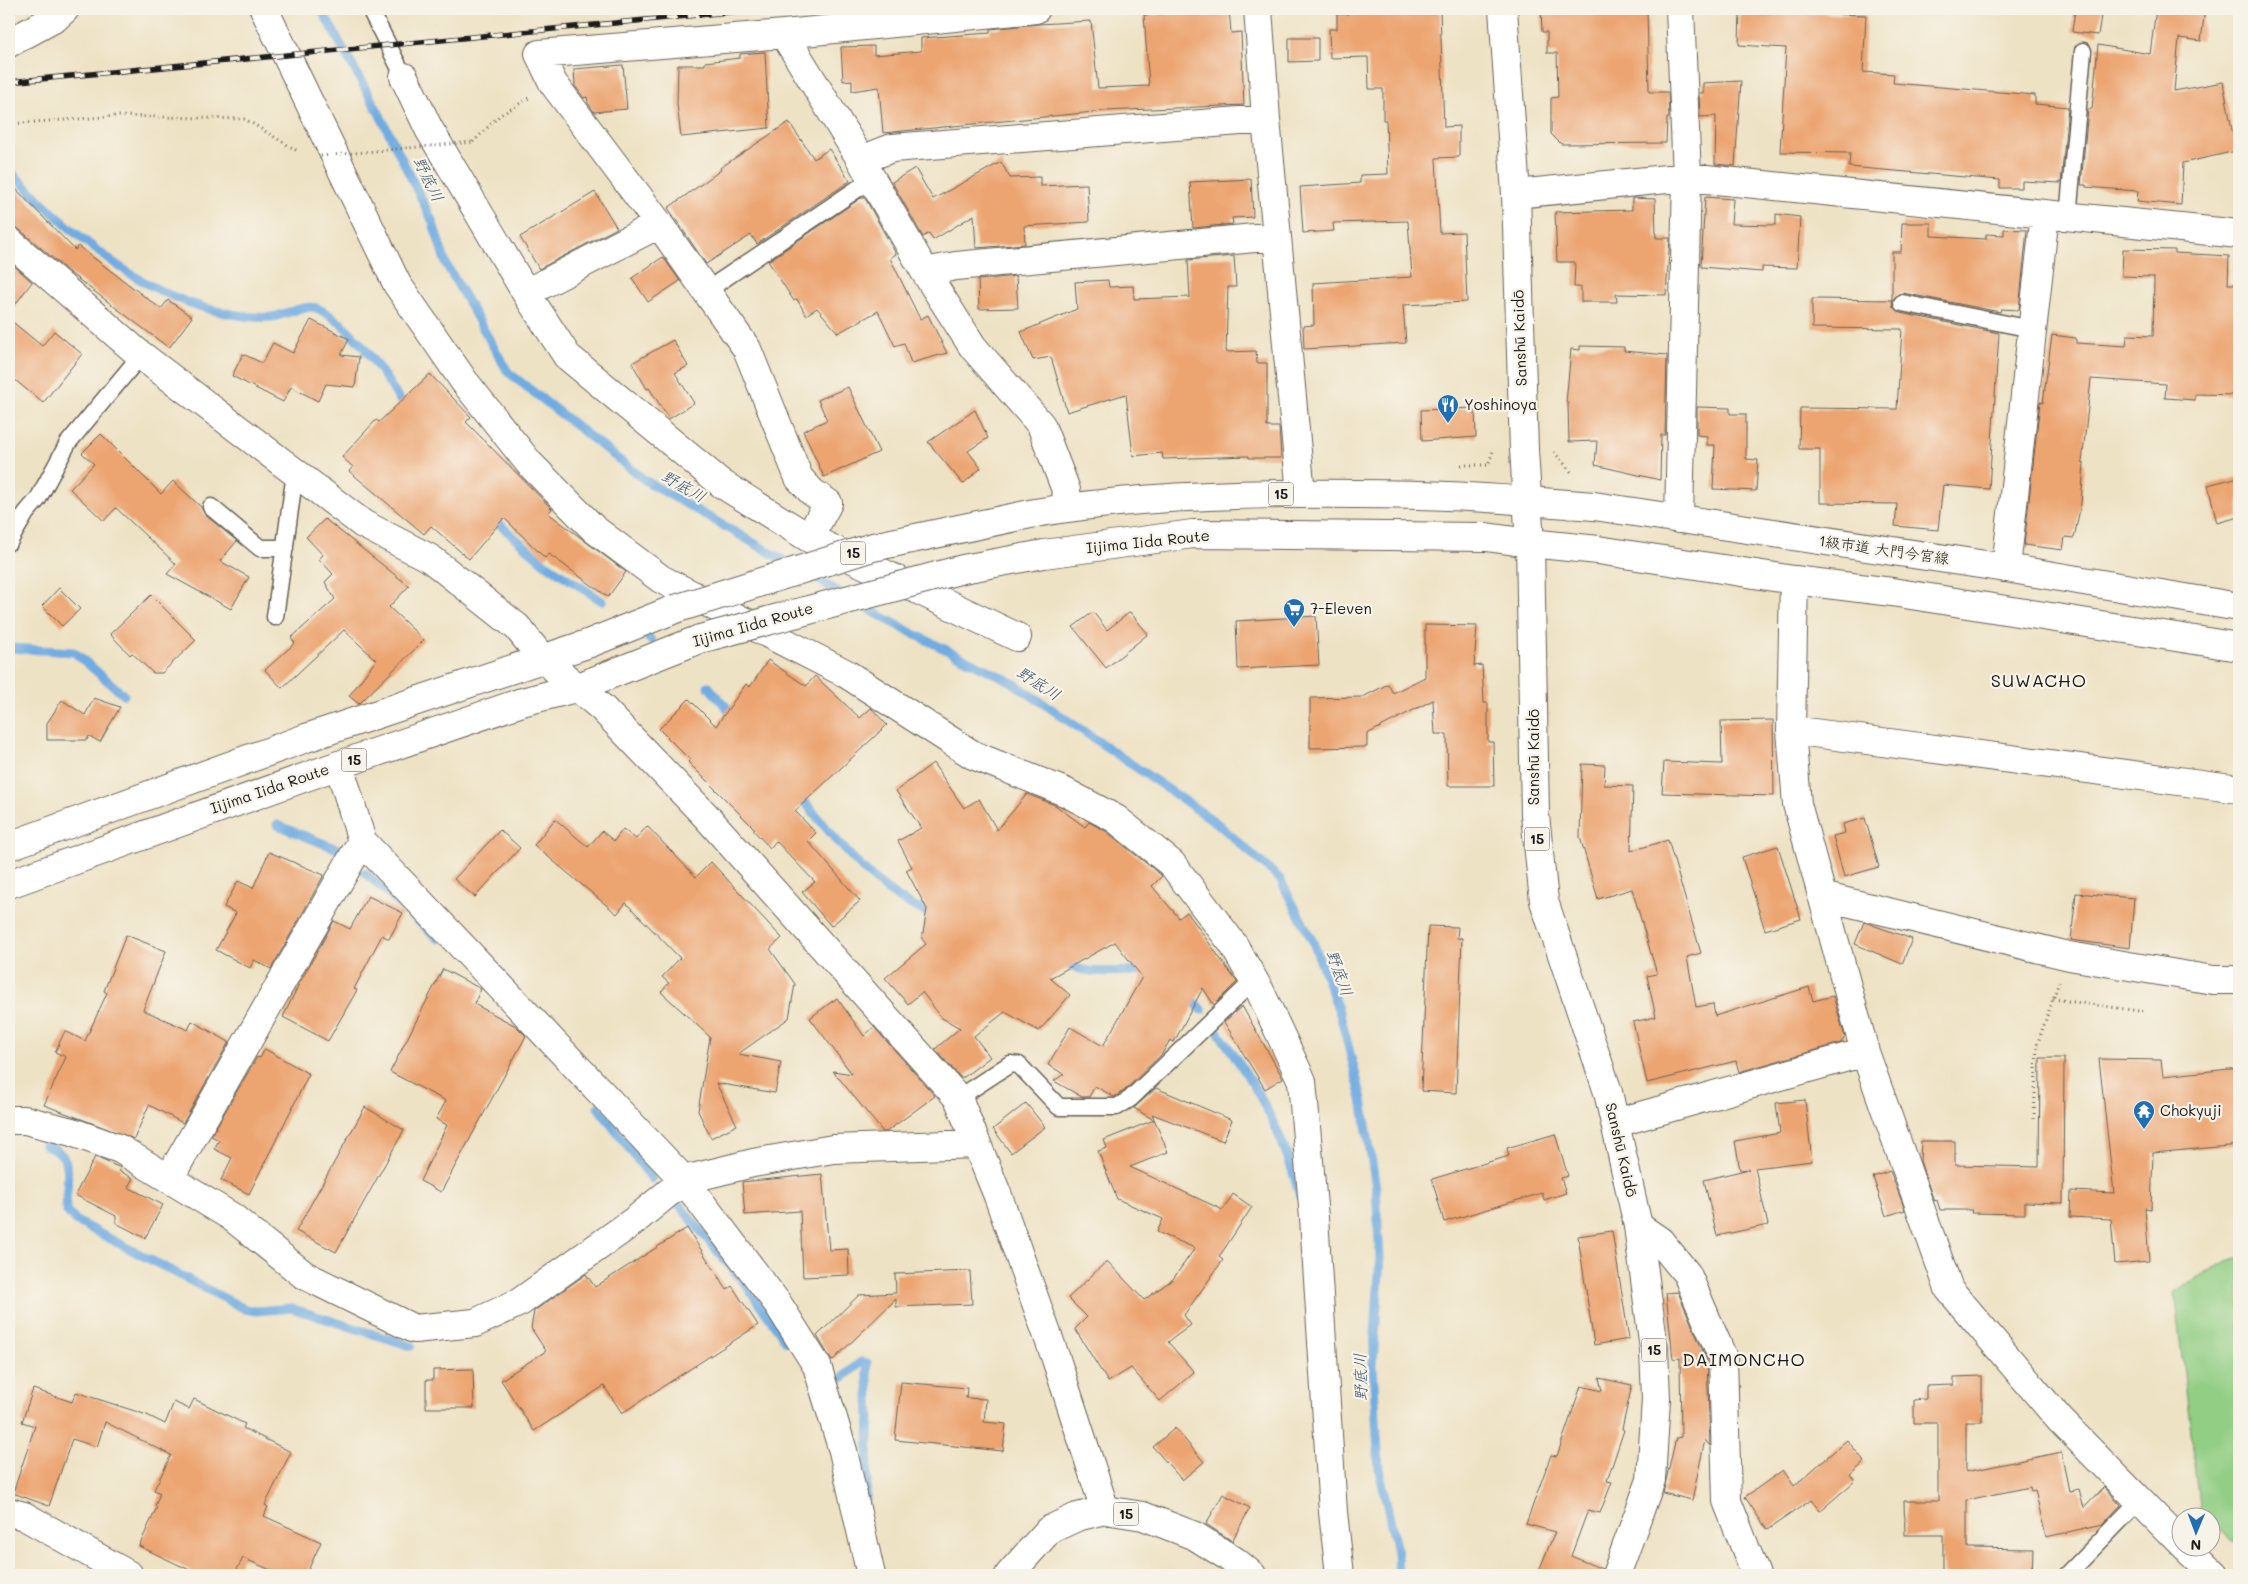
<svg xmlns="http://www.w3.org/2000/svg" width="2248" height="1584" viewBox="0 0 2248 1584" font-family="Mali,'Klee One',sans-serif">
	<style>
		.green { fill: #92ce84; stroke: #577550 }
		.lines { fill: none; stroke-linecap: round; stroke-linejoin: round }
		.stream { stroke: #6fabe1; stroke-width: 9 }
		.building { fill: #eca471 }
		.service-casing { stroke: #666157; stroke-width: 19 }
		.minor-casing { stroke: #666157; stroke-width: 30 }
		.tertiary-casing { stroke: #666157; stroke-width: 30 }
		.primary-casing { stroke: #666157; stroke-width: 30 }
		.path { stroke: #666157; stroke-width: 3; stroke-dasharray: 1 4; stroke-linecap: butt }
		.service { stroke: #fff; stroke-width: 16 }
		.minor { stroke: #fff; stroke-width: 28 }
		.tertiary { stroke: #fff; stroke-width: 28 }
		.primary { stroke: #fff; stroke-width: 28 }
		.rail-casing { stroke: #1c1c1c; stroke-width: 5.5 }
		.rail { stroke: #f7f3e8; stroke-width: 4; stroke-dasharray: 11; stroke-linecap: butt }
		.primary-bridge-casing { stroke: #666157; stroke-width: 30; stroke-linecap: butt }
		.path-bridge { stroke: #666157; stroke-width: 3; stroke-dasharray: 1 4; stroke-linecap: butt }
		.primary-bridge { stroke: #fff; stroke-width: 28 }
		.labels { text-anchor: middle; stroke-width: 4.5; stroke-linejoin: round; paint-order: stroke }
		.shield { fill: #f7f3e8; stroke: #5e5c59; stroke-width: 1 }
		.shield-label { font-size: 14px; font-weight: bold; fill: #1c1c1c }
		.street-label { font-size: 15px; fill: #1c1c1c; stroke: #f7f3e8 }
		.poi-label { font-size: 15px; fill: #1c1c1c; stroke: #f7f3e8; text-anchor: start }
		.water-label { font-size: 16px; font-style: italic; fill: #3d556b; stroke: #f7f3e8 }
		.quarter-label { font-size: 18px; letter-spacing: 1px; fill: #1c1c1c; stroke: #f7f3e8 }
	</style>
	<rect width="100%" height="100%" fill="#f7f3e8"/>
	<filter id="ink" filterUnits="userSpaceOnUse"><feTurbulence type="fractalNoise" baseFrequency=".02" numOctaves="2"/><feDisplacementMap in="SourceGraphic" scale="10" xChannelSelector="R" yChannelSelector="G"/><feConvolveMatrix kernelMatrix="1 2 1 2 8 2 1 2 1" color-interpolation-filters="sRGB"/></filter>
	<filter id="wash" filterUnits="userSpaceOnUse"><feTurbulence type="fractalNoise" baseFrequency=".0096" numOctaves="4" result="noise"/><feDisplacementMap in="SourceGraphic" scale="20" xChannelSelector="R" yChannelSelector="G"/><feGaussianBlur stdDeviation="1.12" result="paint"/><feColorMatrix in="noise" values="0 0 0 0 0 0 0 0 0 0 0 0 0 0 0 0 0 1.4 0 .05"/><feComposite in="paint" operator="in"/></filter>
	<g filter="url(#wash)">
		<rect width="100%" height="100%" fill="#eee2c4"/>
		<path class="green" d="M2239,1257V1546L2211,1522L2210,1516L2201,1514L2174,1292L2224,1262Z"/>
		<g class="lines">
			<path class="stream" d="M321,9L379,113L432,220L446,264L508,372L646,481L792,565
				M9,170C73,234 144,302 238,315C249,317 261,318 272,317C285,315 307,303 319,309C358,328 384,377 407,411
				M491,517L543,562L602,601
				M808,574L844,595
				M858,603L908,631L1012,682L1217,823L1280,879L1313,942L1340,1014L1362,1099L1376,1188L1380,1258L1373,1366L1379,1469L1397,1551L1398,1575
				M648,638L651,640
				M9,648L74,652L124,695
				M708,686L734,716
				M798,794C835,837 879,901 937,915
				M277,825L340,850
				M365,873L438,939
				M1061,960C1083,978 1121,970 1148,971
				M1188,996L1202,1010
				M1216,1029C1256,1085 1282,1129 1300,1196
				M598,1107L652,1179
				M45,1145C77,1155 66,1180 66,1207L67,1212L78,1222L245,1309L256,1311L291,1308L411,1346
				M675,1200L748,1288L786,1341
				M833,1386L861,1362L867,1363L870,1417L866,1500"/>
		</g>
		<g id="blocks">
			<path class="building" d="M1229,9L1231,33L1241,32L1244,105L1104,111L883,133L879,87L852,91V80L843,81L841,47L874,46V55L921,51V38L990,33V29L1039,24L1091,21L1098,88L1149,86L1144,15Z
				M1347,9H1440L1444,127L1459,126V157L1436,158L1440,233L1464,232L1467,302L1403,305L1406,343L1304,349L1303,326L1314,325L1313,283L1412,277L1408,221L1333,223L1334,231L1303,233L1300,187L1360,183V175L1388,174L1386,120H1383V89H1369L1368,57L1330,58L1329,29H1337V14H1348Z
				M1541,9H1647L1649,92H1668L1669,118H1667L1666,143L1561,144L1551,134V98L1558,97L1557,53H1547V32H1542Z
				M2075,9H2102L2098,35L2072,32Z
				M2156,9H2205L2201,41L2179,38L2174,91L2223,82L2236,151L2183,163L2181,205L2137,201L2138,191L2086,187V185H2081L2088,109H2092L2098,45L2150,54Z
				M1740,11L1866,15L1863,72L1894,74L1893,83L2035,95V104L2068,107L2061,183L2022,181V188H2000V180L1849,167L1850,153L1780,152L1786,48L1739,45Z
				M1289,38H1318V61L1289,62Z
				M765,52L769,128L681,137L677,104L678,65H705V62L740,58V54Z
				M623,65L627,109L594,112L588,103L587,97L584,98L575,86L574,69Z
				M1741,81L1735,166L1715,164L1716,116L1700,117L1699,93H1703V83Z
				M789,122L814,159L829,149L850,181L757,244L751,235L706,264L668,208L721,170L720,168Z
				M1001,162L1010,178L1040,177V186L1087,184L1089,222L1024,226L1025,244L976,248L974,215L933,240L929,233L923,237L892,182L915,168L933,199Z
				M1251,179L1253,217L1232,218L1233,224L1193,228L1190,182Z
				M9,182L75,250L78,246L161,309L168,300L192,317L169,348L70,273L19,229L9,226Z
				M595,192L617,228L539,269L520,237Z
				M1705,197L1733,199L1731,224L1776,225V214L1800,217L1797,268L1762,267V272L1701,267Z
				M861,198H865L896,254L890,258L920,319L928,315L947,353L911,363L904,343L895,346L878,311L838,333L817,308L806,315L797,299L794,301L768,261Z
				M1632,198L1655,199L1656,238H1670L1666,295L1616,294L1617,302H1581V287H1574L1575,262H1557L1555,212L1632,210Z
				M1902,223H1931V236L1986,239V234L2004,235V229L2027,230L2019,310L2001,309L2000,312L1903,293L1898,294L1892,301L1893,307L1900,313L1999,333L1989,489L1943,485L1938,530L1895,526L1897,504L1820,503V449H1799L1800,408L1897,409L1902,329L1812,328V299L1892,300V252H1901Z
				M2123,249L2175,250V253L2229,256L2228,284H2239V395L2195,394V400L2165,398L2166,384L2091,379L2082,463H2084L2081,504L2074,538L2065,537L2063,550L2024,545L2040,402L2043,403L2052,335L2076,338V343L2126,346L2127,335L2153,336L2154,277L2122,276Z
				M1234,256L1236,287H1228L1226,352L1256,351L1257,363H1267V427H1279L1281,458H1249V456L1163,459L1162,453L1133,456L1126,394L1067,412L1051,357L1033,360L1021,332L1077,309L1075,282L1108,280L1109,287L1133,286L1134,299L1190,297L1188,260Z
				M663,257L680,281L648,302L632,278Z
				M9,261L32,282L9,313Z
				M1016,276L1018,308L979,309L978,280Z
				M9,319L42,346L54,331L82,354L43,403L9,375Z
				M311,320L349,339L341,355L359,357L355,387L326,384L318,401L291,387L283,402L232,376L243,354L262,363L273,343L293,353Z
				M673,340L688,366L675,373L694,403L669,419L649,388L647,389L632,363Z
				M1580,346L1624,347V351L1667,355L1665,435H1661L1660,480L1595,465L1597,441L1569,442L1568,403H1566L1571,349L1580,350Z
				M430,374L471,417L466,422L552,509L548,513L626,572L608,597L549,554L545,558L504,518L469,559L431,526L424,534L349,471L353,467L342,457L376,420L379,422Z
				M848,387L879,452L824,477L803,431L827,420L818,400Z
				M1697,407L1730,408V414H1746V459L1758,460L1756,491L1713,489L1715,445H1707V436L1697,435Z
				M1475,408L1476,437L1422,441L1421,410Z
				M975,410L988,438L968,451L981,468L963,484L928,442Z
				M101,434L161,494L173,481L201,507L205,515L237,541L220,561L249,577L231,609L167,574L176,564L116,508L104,521L70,489L94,464L82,453Z
				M2239,477V517L2217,523L2208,485Z
				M325,519L409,586L389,607L424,640L359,704L349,696L376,660L344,630L282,688L265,670L295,643L291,638L335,599L325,582L333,574L319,559L323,555L306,537Z
				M59,588L80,609L62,626L42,606Z
				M151,595L196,640L162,673H153L132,653L130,655L110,634Z
				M1093,612L1107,630L1130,612L1148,634L1106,668L1073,627Z
				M1316,616L1319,665L1238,669L1236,621Z
				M1425,625L1477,626L1474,666L1482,665L1484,703H1488V742H1493L1494,786H1448L1447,734H1435L1433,700L1367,734V747L1310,748V698L1363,697L1388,684L1393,693L1425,677Z
				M768,660L806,686L815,676L860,718L871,708L887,725L795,811L816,833L808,841L860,901L831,926L802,892L815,882L776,841L770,848L753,830L755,829L688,762L690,760L659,729L689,699L716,726L746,684L750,687Z
				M94,698L120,707L100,742L89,736L87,740H47V723L62,700L85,715Z
				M1773,720L1774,796L1662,793L1664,762L1722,764L1721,721Z
				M933,763L964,808L979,799L997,830L1027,794L1055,805L1085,827L1089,822L1107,832L1161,875L1162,876L1152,886L1179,918L1187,912L1237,982L1214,1005L1203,988L1174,1042L1170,1040L1162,1054L1124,1091L1114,1097L1095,1086L1089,1097H1082L1054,1081L1064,1074L1048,1065L1070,1027L1103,1046L1142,977L1115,942L1050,978L1070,995L1039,1031L1005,1012L974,1036L990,1057L964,1077H960L935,1049L960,1028L942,1018L922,992L908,1004L885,978L926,944L922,939L927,909L906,870L912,867L898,841L921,828L896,791Z
				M1582,764L1605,765L1604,785L1633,786L1631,851L1668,840L1701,953L1687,957L1696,1007L1713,1004L1715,1016L1809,987L1813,1001L1833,996L1845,1037L1841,1043L1739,1072L1736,1061L1647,1083L1633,1022L1656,1017L1647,976L1657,974L1632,889L1598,899L1580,837Z
				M1865,818L1879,867L1844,877L1833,836L1845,833L1843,824Z
				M555,819L588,847L602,831L614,841L623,829L636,839L647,826L696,877L711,862L782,938L770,949L795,984L789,1018L738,1054L781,1062L775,1093L716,1083L737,1125L711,1138L698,1111L710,1037L661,992L669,983L662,977L680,958L626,903L617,914L534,845Z
				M500,830L520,848L475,897L454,879Z
				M1778,846L1801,919L1765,930L1742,857Z
				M269,852L324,875L271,969L254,960L250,968L216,950L236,913L224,907L238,881L253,888Z
				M2076,893L2134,898L2130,948L2071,940Z
				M368,896L403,913L389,939L382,935L354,989L357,990L328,1041L283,1017L299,984L334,921L350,929Z
				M1864,922L1912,939L1902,964L1855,944Z
				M1428,926L1458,927L1457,938H1462L1456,1093L1421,1091Z
				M126,935L166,951L143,1010L188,1030L192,1021L229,1042L183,1123L149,1105L134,1139L44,1105L66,1057L55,1052L65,1031L85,1041L107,993L104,991Z
				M443,969L481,989L474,1004L516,1026L526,1036L441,1192L420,1181L447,1125L436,1119L446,1101L390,1072Z
				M837,998L864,1036L874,1027L935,1096L886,1132H883L833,1071L852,1074L810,1018Z
				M1242,1006L1283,1078L1265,1089L1224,1022Z
				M265,1049L309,1074L249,1194L221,1180L232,1158L214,1149L219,1140L211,1136L257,1057L260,1058Z
				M2040,1058H2064L2063,1203L2025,1202V1214L1971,1213L1972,1210H1940L1937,1200L1934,1201L1920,1161L1921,1141H1955V1165L2039,1167Z
				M2099,1059L2161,1060L2163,1076L2239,1068V1145L2153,1153L2151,1209L2145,1208L2149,1261L2115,1264L2111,1219L2070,1217L2071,1191L2114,1193Z
				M1156,1088L1232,1120L1223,1141L1152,1114L1168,1152L1130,1167L1223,1210L1233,1194L1252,1207L1219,1257L1223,1260L1184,1315L1191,1325L1168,1342L1194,1372L1160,1401L1131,1368L1108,1382L1075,1329L1087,1317L1068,1298L1107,1261L1144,1300L1173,1279L1195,1248L1157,1232L1163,1219L1117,1199L1098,1151L1107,1148L1104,1140L1154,1120L1134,1108Z
				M1805,1100L1812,1161L1755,1168L1768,1225L1717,1236L1704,1180L1749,1169L1740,1170L1735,1141L1780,1133L1776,1103Z
				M1026,1103L1045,1127L1011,1153L993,1129Z
				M365,1107L404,1130L336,1252L296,1231Z
				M1555,1134L1568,1176L1561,1178L1566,1193L1544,1200L1542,1193L1444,1222L1432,1179L1509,1156L1507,1148Z
				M95,1157L121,1168L119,1171L133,1178L128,1187L163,1205L145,1238L116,1223V1216L75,1195Z
				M1890,1171L1905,1210L1886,1216L1873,1177Z
				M822,1174L829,1250L848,1249L849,1275L803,1277L800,1211L745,1215L742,1182Z
				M687,1228L727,1290L732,1286L758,1325L622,1413L604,1386L534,1431L501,1380L546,1351L531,1328L534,1311L586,1274L595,1287Z
				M1612,1231L1629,1339L1594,1345L1578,1236Z
				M970,1271L972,1304L896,1307V1299L832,1361L817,1336L859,1295L896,1293L895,1274Z
				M1678,1292L1707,1361L1710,1446L1705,1440L1692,1500L1663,1493L1676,1438L1681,1437L1680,1358L1673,1359L1666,1293Z
				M473,1369L474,1408H426V1380H433V1370Z
				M1982,1376V1422H1966V1472L2061,1452L2069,1491L2079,1489L2084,1508L2104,1487L2121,1505L2103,1524L2046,1537L2035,1490L2031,1491L2030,1487L1967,1500V1548L2033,1549L2032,1575H1943V1535H1905L1904,1501H1938V1423H1914V1400L1926,1399V1386L1954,1385V1377Z
				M1599,1378L1632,1385L1622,1429L1624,1430L1607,1481L1612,1482L1600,1513L1588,1510L1571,1556L1602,1569L1601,1575H1537L1555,1532L1526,1524L1551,1455L1557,1456L1581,1386L1602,1391Z
				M901,1382L967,1388L966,1398L986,1399L984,1422L1006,1424L1003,1451L895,1440Z
				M33,1389L72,1402L76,1392L147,1415L165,1424L174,1402L189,1409L194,1399L245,1424L243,1428L291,1452L265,1505L268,1507L264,1516L321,1542L306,1575H282L243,1558L234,1575H200L139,1546L157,1507L155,1506L160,1493L154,1490L171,1455L105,1422L97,1447L72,1439L49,1506L13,1493L35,1426L22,1422Z
				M1175,1428L1204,1462L1182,1480L1153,1447Z
				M1847,1440L1865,1462L1850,1475L1855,1481L1820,1511L1811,1500L1767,1530L1745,1497L1783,1470L1794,1486Z
				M1223,1494L1250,1508L1232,1541L1206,1524Z"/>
		</g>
	</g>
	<g filter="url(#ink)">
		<use href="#blocks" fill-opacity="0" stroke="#666157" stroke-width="1"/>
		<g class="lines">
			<g class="service-casing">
				<path id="service" d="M370,9L404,77
					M2068,217L2083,51
					M708,293L719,282L872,179
					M1902,303L2032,329
					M211,507L260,548H285
					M9,542L26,513L38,499L68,443L141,355
					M275,617L295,473
					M958,1098L1010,1064L1019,1065L1059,1107H1117L1130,1099L1254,980
					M2067,1575L2139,1501"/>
			</g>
			<g class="minor-casing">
				<path id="minor" d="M264,9L397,284L464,381L529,463L594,529L661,579L845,673L973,755L1065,792L1116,819L1172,864L1233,944L1260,991L1302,1081L1314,1218L1333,1512L1340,1575
					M1258,9L1266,119L1301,494
					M784,34L861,160L925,272L973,347L1041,425L1066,490L1068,507
					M9,43L55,18L65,9
					M404,77L429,129L526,293L567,356L722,484L809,538
					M861,160L892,148L1266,119
					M1516,194L1687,177L2239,234
					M9,241L138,353L363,524L431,559L517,627L542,658L602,708L705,815L958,1098L998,1196L1056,1359L1105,1510
					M925,272L956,266L1276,236
					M526,293L659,224
					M1679,519L1687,177L1680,9
					M2006,568L2045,214
					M1794,580L1791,730L1797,804L1865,1052L1949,1289L2060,1420L2180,1542
					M1017,637L809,538L828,503L812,492L799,478L747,349L659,224L553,83L539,54L784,34L1036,9
					M1791,730L2239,789
					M339,765L362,841L684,1180L778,1304L817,1366L843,1451L871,1575
					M1822,896L2069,956L2213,980H2239
					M9,1120H25L72,1132L120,1149L232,1217L304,1275L414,1329L475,1323L520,1302L634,1221L684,1180L753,1163L833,1149L977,1144
					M1616,1123L1865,1052
					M170,1177L362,841
					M1638,1226L1660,1241L1687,1274L1723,1358L1727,1501L1756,1575
					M9,1512L24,1516L129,1575
					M2185,1546L2215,1575"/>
			</g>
			<g class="tertiary-casing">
				<path id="tertiary" d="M1528,501L1594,506L2006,568L2239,607
					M1530,543L1598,550L1794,580L1892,592L2239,647"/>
			</g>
			<g class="primary-casing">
				<path id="primary" d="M1503,9L1516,194L1524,450L1530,543L1535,815L1544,901L1608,1092L1638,1226L1654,1349L1656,1399L1651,1480L1616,1575
					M1035,513C1117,499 1199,495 1281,494C1363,493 1446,494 1528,501
					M1044,554L1193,534L1486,537L1530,543
					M9,846L306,738L590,643L675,609
					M9,884L339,765L522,702L576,688L700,639
					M1009,1575L1049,1530L1077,1517L1105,1510L1143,1516L1195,1536L1235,1561L1252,1575"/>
			</g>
			<path class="path" d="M9,124L118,116L245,119L299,152
				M473,142L499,116L529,98
				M1554,452L1573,474
				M1461,465H1488L1494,449
				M2053,999L2146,1012
				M2034,1119L2037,1045L2059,982"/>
			<use href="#service" class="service"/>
			<use href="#minor" class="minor"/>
			<use href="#tertiary" class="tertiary"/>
			<use href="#primary" class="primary"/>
			<g class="rail-casing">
				<path id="rail" d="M9,82L759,9"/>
			</g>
			<use href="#rail" class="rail"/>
			<g class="primary-bridge-casing">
				<path id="primary-bridge" d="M675,609L873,547L1035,513
					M700,639L963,569L1044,554"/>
			</g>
			<path class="path-bridge" d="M321,156L473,142"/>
			<use href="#primary-bridge" class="primary-bridge"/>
		</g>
	</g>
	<defs>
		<g id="restaurant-pin" transform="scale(1.125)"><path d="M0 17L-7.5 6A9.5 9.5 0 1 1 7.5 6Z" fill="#1f6fb2" stroke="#f7f3e8"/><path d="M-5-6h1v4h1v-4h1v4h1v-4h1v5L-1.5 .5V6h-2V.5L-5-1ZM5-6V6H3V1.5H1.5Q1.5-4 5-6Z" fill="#fff"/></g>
		<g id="supermarket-pin" transform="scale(1.125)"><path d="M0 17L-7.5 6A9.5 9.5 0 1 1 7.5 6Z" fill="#1f6fb2" stroke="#f7f3e8"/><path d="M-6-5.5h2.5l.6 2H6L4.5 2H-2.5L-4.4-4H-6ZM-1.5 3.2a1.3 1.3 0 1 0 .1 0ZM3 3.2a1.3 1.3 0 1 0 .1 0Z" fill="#fff"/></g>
		<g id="temple-pin" transform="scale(1.125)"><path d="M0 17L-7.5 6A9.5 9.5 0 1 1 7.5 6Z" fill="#1f6fb2" stroke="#f7f3e8"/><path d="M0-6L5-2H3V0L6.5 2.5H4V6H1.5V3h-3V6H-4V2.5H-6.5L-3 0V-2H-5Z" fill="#fff"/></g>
	</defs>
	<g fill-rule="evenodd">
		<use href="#restaurant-pin" x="1448" y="405"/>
		<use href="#supermarket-pin" x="1294" y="609"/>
		<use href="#temple-pin" x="2144" y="1111"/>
	</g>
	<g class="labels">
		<g class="shield">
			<rect x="1268.5" y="482.5" width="25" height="23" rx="4"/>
			<rect x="840.5" y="541.5" width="25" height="23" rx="4"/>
			<rect x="341.5" y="748.5" width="25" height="23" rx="4"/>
			<rect x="1524.5" y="827.5" width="25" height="23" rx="4"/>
			<rect x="1641.5" y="1338.5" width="25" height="23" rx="4"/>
			<rect x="1113.5" y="1502.5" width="25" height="23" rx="4"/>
		</g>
		<g class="shield-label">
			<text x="1281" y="499">15</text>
			<text x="853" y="558">15</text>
			<text x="354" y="765">15</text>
			<text x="1537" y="844">15</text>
			<text x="1654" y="1355">15</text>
			<text x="1126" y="1519">15</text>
		</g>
		<g class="street-label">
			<text transform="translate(1520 338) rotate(-92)" y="5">Sanshū Kaidō</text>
			<text transform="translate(1148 542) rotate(-6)" y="5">Iijima Iida Route</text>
			<text transform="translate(1884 550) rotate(8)" y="5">1級市道 大門今宮線</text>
			<text transform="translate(753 625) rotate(-16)" y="5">Iijima Iida Route</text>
			<text transform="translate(1534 757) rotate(-90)" y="5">Sanshū Kaidō</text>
			<text transform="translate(270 789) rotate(-19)" y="5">Iijima Iida Route</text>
			<text transform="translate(1621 1150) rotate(77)" y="5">Sanshū Kaidō</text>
		</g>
		<g class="poi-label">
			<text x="1464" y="410">Yoshinoya</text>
			<text x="1310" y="614">7-Eleven</text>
			<text x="2160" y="1116">Chokyuji</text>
		</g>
		<g class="water-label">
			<text transform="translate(429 179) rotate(64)" y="6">野底川</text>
			<text transform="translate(684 486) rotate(30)" y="6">野底川</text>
			<text transform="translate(1039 683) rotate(33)" y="6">野底川</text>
			<text transform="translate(1340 973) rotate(70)" y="6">野底川</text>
			<text transform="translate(1360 1377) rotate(-91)" y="6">野底川</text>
		</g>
		<g class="quarter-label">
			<text x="2039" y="687">SUWACHO</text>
			<text x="1744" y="1366">DAIMONCHO</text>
		</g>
	</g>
	<rect width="2248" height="1584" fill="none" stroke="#f7f3e8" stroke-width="30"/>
	<g transform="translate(2196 1532) rotate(181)"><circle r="24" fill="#f7f3e8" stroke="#9f9d96"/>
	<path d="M0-4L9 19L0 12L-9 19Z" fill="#1f6fb2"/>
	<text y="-8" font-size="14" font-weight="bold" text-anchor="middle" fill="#1c1c1c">N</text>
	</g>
</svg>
